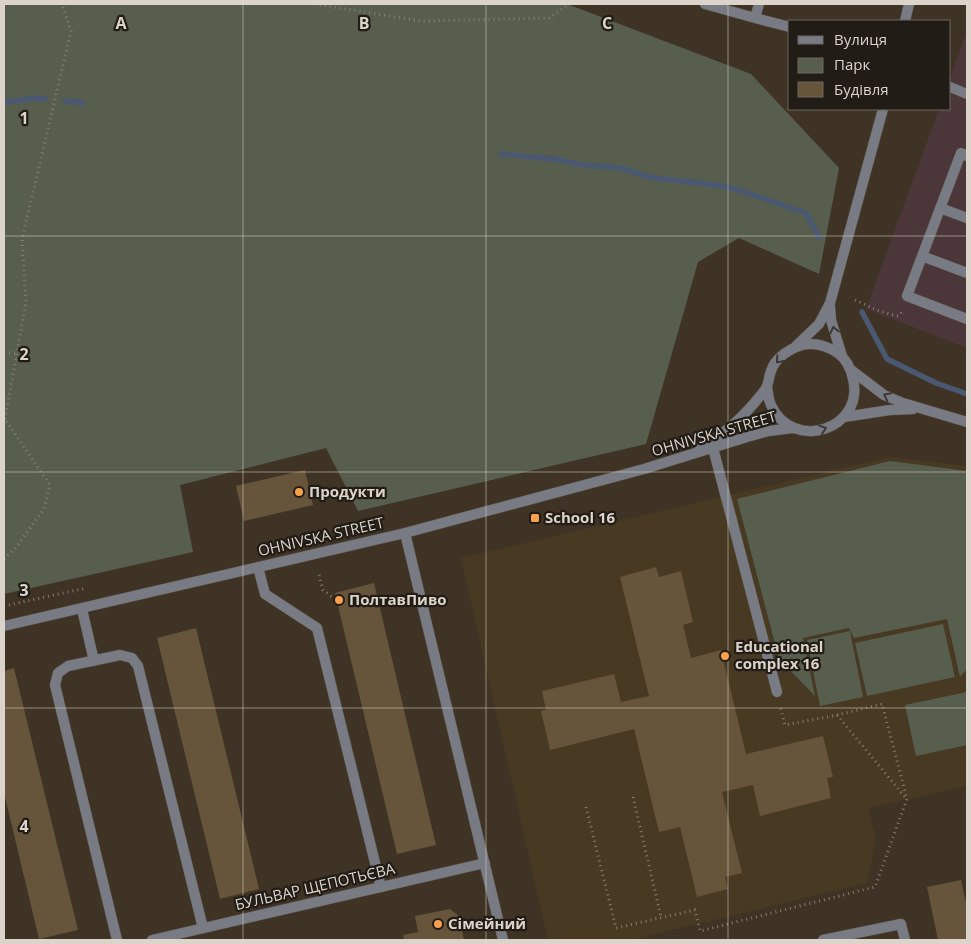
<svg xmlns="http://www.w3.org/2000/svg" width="971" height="944" viewBox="0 0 971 944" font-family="'Open Sans',sans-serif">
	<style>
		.built { fill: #483923 }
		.industrial { fill: #4b3639 }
		.green { fill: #585e4d }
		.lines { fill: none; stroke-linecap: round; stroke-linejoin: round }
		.stream { stroke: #4a5871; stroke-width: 5.5 }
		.building { fill: #66543b }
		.service-casing { stroke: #5a5042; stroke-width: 11 }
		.minor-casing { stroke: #5a5042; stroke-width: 11 }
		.tertiary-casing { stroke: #5a5042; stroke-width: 11 }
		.path { stroke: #877e71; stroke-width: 3; stroke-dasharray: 1 4; stroke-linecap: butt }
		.service { stroke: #797b84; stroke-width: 10 }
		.minor { stroke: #797b84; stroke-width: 10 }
		.tertiary { stroke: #797b84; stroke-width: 10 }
		.oneway { stroke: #3b3836 }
		.grid { fill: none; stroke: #dcd4cb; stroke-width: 1; stroke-opacity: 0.55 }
		.poi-dot { fill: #f9a04c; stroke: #211c15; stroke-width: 2 }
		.labels { text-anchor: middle; stroke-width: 4.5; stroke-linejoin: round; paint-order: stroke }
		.street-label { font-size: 15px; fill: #dcd4cb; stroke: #211c15 }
		.poi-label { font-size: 15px; font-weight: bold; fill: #dcd4cb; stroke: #211c15; text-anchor: start }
		.grid-label { font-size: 16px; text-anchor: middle; font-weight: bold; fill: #dcd4cb; stroke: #211c15; stroke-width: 4.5; stroke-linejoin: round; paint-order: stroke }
	</style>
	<rect width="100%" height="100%" fill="#3e3324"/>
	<path class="built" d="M890,457L967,466V786L868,808L876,839L867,883L631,940H548L461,558Z"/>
	<path class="industrial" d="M967,30V348L866,309L939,109H950V78Z"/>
	<path class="green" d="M4,4H567L751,74L839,168L819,274L739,238L698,262L646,444L358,511L326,448L180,485L193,552L4,594Z
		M890,461L967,471V669L960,677L947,619L854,638L849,628L803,638L815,696L779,659L737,499Z
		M943,624L955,677L867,696L855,643Z
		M850,631L863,697L820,706L807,640Z
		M967,692V745L916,756L905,705Z"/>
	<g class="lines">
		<path class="stream" d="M65,101L83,103
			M4,102L37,98L45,99
			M501,154L554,159L583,165L621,168L648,177L723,186L742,191L806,213L819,237
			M862,312L887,359L936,383L967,394"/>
	</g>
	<path class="building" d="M305,470L313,505L244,521L236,486Z
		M656,567L659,577L681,571L693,622L683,625L691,658L721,650L746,754L823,736L833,777L827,778L831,798L760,816L753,785L722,792L742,873L725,877L728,889L697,897L680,827L659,832L634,729L550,750L541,711L546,710L542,691L614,674L621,702L649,696L620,577Z
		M374,583L436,845L397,854L335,593Z
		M196,628L259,889L220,899L157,638Z
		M14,668L78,930L39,939L4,793V671Z
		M961,880L967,908V940H938L927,887Z
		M450,909L459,916L464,940H404L403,935L418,932L415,916Z"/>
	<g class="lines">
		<g class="service-casing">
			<path id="service" d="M705,4L755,18
				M759,4L755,18L790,27
				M950,87L967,94
				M967,156L961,153L907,296L967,319
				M940,208L967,218
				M922,256L967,273
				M713,448L777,692
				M258,567L265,594L317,628L381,887
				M82,609L94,661
				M117,940L55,685L58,673L68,666L120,655L132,658L138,666L203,928
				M823,940L901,924L905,940"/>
		</g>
		<g class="minor-casing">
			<path id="minor" d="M851,370L884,395L903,403L967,422
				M844,417L890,410L913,409
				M405,533L503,940
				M152,940L485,863"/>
		</g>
		<g class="tertiary-casing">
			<path id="tertiary" d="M905,21L909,4
				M830,306L831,320L842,356
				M796,346L819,324L830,303L883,109
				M700,447C722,436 740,420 756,401C759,397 765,391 767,386C769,381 769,376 771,371C775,358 789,349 802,345C815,342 827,346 838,353C846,359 851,369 853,379C865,429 793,453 771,405C768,399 768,392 767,386
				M4,626L405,533L644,469L747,437L769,431L793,428"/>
		</g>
		<path class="path" d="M315,4L421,21L549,18L569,4
			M855,300L879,311L898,316L904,310
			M4,353H17
			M5,419L26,302L22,239L71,31L62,4
			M4,559L17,546L44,509L50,485L5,419
			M319,575L323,590L337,601
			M4,606L86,588
			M837,715L905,797
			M633,797L661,917
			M586,807L616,928L695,910L700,931L875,887L907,799L882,704L837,715L785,725L780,706"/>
		<use href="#service" class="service"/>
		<use href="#minor" class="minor"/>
		<use href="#tertiary" class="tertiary"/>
	</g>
	<defs><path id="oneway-chevron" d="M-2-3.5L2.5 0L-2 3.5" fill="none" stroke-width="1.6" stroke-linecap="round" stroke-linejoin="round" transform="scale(1.25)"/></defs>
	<g class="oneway">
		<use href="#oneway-chevron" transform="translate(834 330) rotate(-103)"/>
		<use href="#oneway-chevron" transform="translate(779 360) rotate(131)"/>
		<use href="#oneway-chevron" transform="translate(887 396) rotate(-153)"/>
		<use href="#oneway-chevron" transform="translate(823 429) rotate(-19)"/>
	</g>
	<path class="grid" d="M243,4V940M486,4V940M728,4V940M4,236H967M4,472H967M4,708H967"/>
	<g class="poi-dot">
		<circle cx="299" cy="492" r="5"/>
		<rect x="530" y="513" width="10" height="10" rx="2.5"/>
		<circle cx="339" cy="600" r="5"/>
		<circle cx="725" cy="656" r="5"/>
		<circle cx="438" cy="924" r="5"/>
	</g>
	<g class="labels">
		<g class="street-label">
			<text transform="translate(714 434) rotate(-16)" y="5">OHNIVSKA STREET</text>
			<text transform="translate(321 537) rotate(-13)" y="5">OHNIVSKA STREET</text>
			<text transform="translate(315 887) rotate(-13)" y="5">БУЛЬВАР ЩЕПОТЬЄВА</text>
		</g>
		<g class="poi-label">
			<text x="309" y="497">Продукти</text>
			<text x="545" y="523">School 16</text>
			<text x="349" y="605">ПолтавПиво</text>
			<text x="735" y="652">Educational<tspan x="735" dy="17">complex 16</tspan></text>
			<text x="448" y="929">Сімейний</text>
		</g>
	</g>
	<g class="grid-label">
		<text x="121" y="29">A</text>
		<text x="364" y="29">B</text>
		<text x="607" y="29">C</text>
		<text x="24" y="124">1</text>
		<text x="24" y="360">2</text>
		<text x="24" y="596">3</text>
		<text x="24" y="832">4</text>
	</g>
	<rect width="971" height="944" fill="none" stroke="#dcd4cb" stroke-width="10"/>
	<rect x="788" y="20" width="162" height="90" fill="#211c15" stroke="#6c665e"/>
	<rect x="798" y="36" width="25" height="8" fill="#797b84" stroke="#6c665e"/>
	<text x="834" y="45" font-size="15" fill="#dcd4cb">Вулиця</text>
	<rect x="798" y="58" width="25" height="15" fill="#585e4d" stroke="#6c665e"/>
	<text x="834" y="70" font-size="15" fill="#dcd4cb">Парк</text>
	<rect x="798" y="82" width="25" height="15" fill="#66543b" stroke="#6c665e"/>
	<text x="834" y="95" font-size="15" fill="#dcd4cb">Будівля</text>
</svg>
